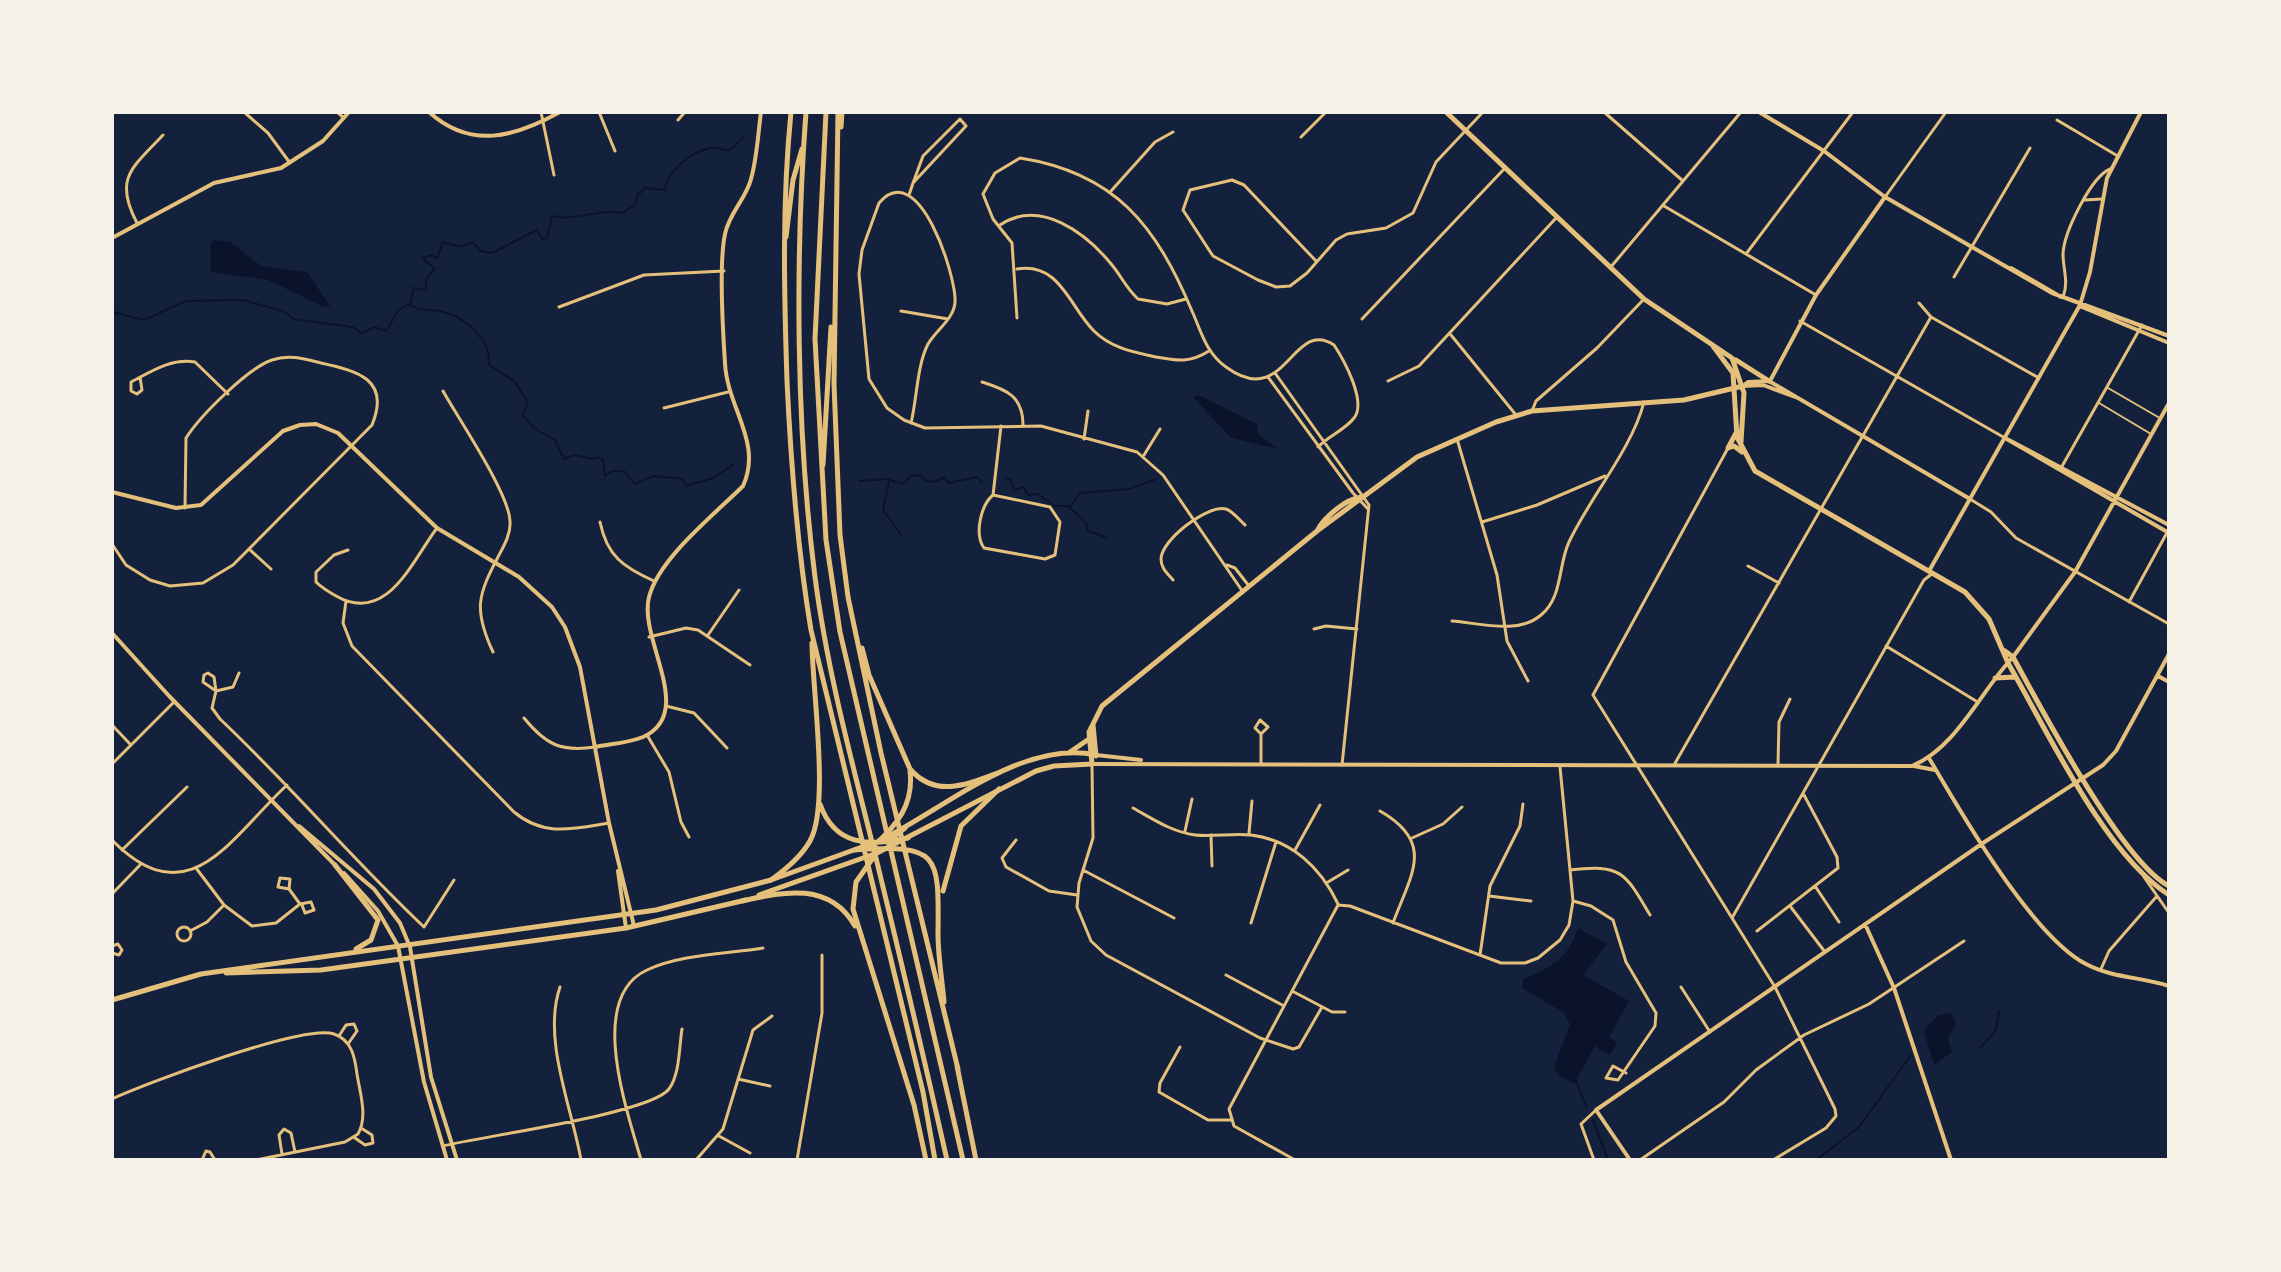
<svg xmlns="http://www.w3.org/2000/svg" width="2281" height="1272" viewBox="0 0 2281 1272" font-family="'Nunito Sans',sans-serif">
	<style>
		.water { fill: #0b132b }
		.lines { fill: none; stroke-linecap: round; stroke-linejoin: round }
		.stream { stroke: #0b132b; stroke-width: 2 }
		.pedestrian { stroke: #e5c07b; stroke-width: 2 }
		.minor { stroke: #e5c07b; stroke-width: 3 }
		.tertiary { stroke: #e5c07b; stroke-width: 4 }
		.secondary { stroke: #e5c07b; stroke-width: 4 }
		.primary { stroke: #e5c07b; stroke-width: 5 }
		.motorway { stroke: #e5c07b; stroke-width: 5 }
	</style>
	<rect width="100%" height="100%" fill="#14213d"/>
	<path class="water" d="M215,240L230,242L261,266L307,272L330,306L324,307L268,280L211,272L210,245Z
		M1199,395L1257,424L1258,434L1278,449L1231,438L1193,397Z
		M1578,928L1607,944L1583,975L1629,1001L1609,1037L1617,1042L1610,1055L1595,1046L1574,1084L1557,1074L1554,1067L1570,1024L1563,1012L1522,988L1523,979C1550,968 1569,958 1578,928Z
		M1952,1013L1956,1023L1948,1039L1952,1052L1934,1065L1924,1031L1937,1016Z"/>
	<g class="lines">
		<path class="stream" d="M411,304L413,288L426,290V279L435,269L422,258L432,255L437,259L443,242L461,247L472,242L481,251L492,253L537,230L543,240L547,238L552,216C574,222 598,208 622,213L636,204L637,196L645,188L665,190C666,171 692,151 711,148C718,147 723,151 730,150L744,137
			M112,312L144,320L186,301L243,300L285,312L293,319L352,327L362,333L374,327L386,331L398,311L408,304C419,311 428,309 440,311C464,316 492,340 489,365L514,381L528,402L523,416L534,428L555,440L564,459L574,455L594,459L598,457L603,460L605,476L612,471H624L635,484L653,476L683,479L686,486L713,478L733,465
			M1007,479L1011,480L1014,490L1024,487L1028,495L1038,494L1055,506H1068L1086,523L1088,531L1105,537
			M859,481L887,479L902,484L911,476L921,475L925,480L934,482L945,477L948,483L977,477L982,482
			M889,482L883,510L902,536
			M1069,508L1080,493L1129,489L1154,480
			M1981,1047L1996,1030L1999,1011
			M1576,1081L1587,1108
			M1593,1120L1608,1160
			M1816,1160L1859,1127L1911,1055"/>
		<path class="pedestrian" d="M2108,388L2158,417
			M2099,403L2151,434"/>
		<path class="minor" d="M244,112L268,133L290,163
			M337,112L344,118
			M541,112L554,175
			M599,112L615,151
			M1604,112L1683,181
			M678,120L685,112
			M2057,120L2116,155
			M1301,137L1326,112
			M1111,191L1155,142L1173,132
			M909,195L913,183L966,126L960,119L923,156L913,183
			M1885,197L1946,112
			M2085,200L2101,199
			M1664,206L1816,295
			M137,223C113,178 133,167 163,135
			M1000,225C1040,198 1086,233 1112,265C1121,276 1127,289 1138,299L1167,304L1186,299
			M1746,254L1853,112
			M1316,261L1244,185L1232,180L1190,190L1183,210L1213,256L1258,280L1276,287L1290,286L1307,273L1336,240L1347,234L1386,228L1413,213L1436,162L1483,112
			M1610,268L1741,112
			M1017,269C1060,262 1069,306 1094,331C1111,348 1133,352 1156,357C1178,361 1190,363 1209,351
			M1954,277L2030,148
			M2063,297C2069,282 2063,269 2063,254C2064,232 2091,177 2110,169
			M1919,303L1931,317L2039,378
			M559,307L644,275L724,271
			M901,311L948,319
			M1017,318L1012,243L993,219L983,194L995,173L1020,158C1116,173 1156,226 1192,311C1201,331 1206,353 1226,367C1286,411 1292,317 1334,345C1344,360 1367,402 1354,418C1345,430 1328,436 1318,447
			M1362,319L1505,168
			M1800,321L2005,438
			M1451,335L1516,415
			M1275,373L1369,505L1342,765
			M140,377L142,390L137,394L131,391V382C152,371 171,358 195,362L228,394
			M1268,377L1353,493L1368,509
			M1388,381L1419,366L1557,217
			M982,382C1008,390 1023,397 1023,425
			M443,391C458,418 509,493 510,521C511,533 505,544 499,555C478,595 473,609 493,652
			M664,408L728,392
			M1532,411L1536,401L1597,348L1644,299
			M911,423C917,399 917,365 928,344C936,330 953,320 955,303C957,278 919,156 879,203L862,250L859,274L869,379L887,408L904,420L925,428L1041,426L1137,452L1163,475L1243,592
			M1084,439L1088,411
			M1457,439L1497,575L1507,641L1528,681
			M1728,448L1593,695L1775,987L1835,1109L1836,1116L1826,1128L1773,1160
			M1144,455L1160,429
			M2061,468L2142,325
			M993,495C981,505 974,534 984,548L1045,559L1055,555L1060,522L1050,507L993,495L1001,426
			M1970,499L1991,512L2016,538L2169,624
			M600,522C607,556 623,567 654,581
			M1482,522L1537,505L1605,476
			M112,544L126,565L150,580L170,586L203,583L233,565L372,425C391,379 357,371 321,363C305,359 289,354 272,360C248,368 200,416 186,438L185,508
			M249,549L271,569
			M348,550L334,555L316,572V582C322,588 329,592 336,596C387,625 412,561 437,528
			M1227,565L1235,568L1249,586
			M1748,566L1779,583
			M1173,580C1167,573 1161,568 1161,559C1161,540 1208,504 1226,509C1234,512 1239,520 1245,525
			M346,601L343,623L352,646L514,812C544,837 572,829 609,823
			M2129,602L2169,529
			M1452,621C1480,623 1518,635 1541,615C1563,597 1558,565 1569,542C1590,497 1632,449 1644,402
			M1314,629L1326,626L1357,629
			M708,635L739,590
			M649,637L686,628L698,630L750,665
			M1886,646L1976,701
			M239,673L233,687L216,691L214,677L208,673L204,675L203,682L216,691L212,708L220,719C291,786 353,860 424,927L454,880
			M666,706L694,713L727,748
			M524,718C546,745 561,752 595,747
			M112,725L130,744
			M647,735L669,772L681,822L689,837
			M1261,763V734L1255,728L1260,720L1268,727L1261,734
			M112,764L174,702
			M1778,764L1779,722L1790,699
			M1674,765L1931,317
			M1092,766L1093,838L1079,883L1077,907L1091,941L1106,955L1260,1038L1293,1049L1299,1047L1322,1007
			M1133,808C1153,819 1172,832 1195,835C1213,837 1232,833 1251,835C1292,840 1321,868 1338,904
			M1380,811C1436,843 1411,874 1393,923
			M1185,831L1192,799
			M1249,833L1252,801
			M1211,835L1212,866
			M1412,838L1443,824L1462,807
			M112,840C189,918 230,838 287,785
			M1016,840L1002,858L1006,867L1049,891L1077,895
			M122,850L187,787
			M1295,850L1320,805
			M196,868L224,905L252,926L276,923L300,904L289,889L278,887L280,878L290,879L289,889
			M1083,870L1174,918
			M1570,870C1621,864 1625,872 1650,915
			M2144,877L2169,913
			M1328,882L1348,870
			M1815,886L1839,922
			M112,894L140,865
			M1489,896L1531,901
			M1573,901L1591,906L1613,920L1626,962L1656,1013L1655,1026L1618,1080L1606,1078L1613,1066L1626,1073
			M300,904L311,902L314,910L305,913L302,905
			M1338,905L1350,906L1501,963H1525L1538,958L1560,940L1569,925L1573,901L1560,767
			M1790,906L1825,952
			M1732,918L1924,580L1933,573
			M1251,923L1276,842
			M177 934a7 7 0 1 1 14 0a7 7 0 1 1-14 0Z
			M190,931L207,922L224,905
			M1757,931L1838,868L1837,857L1804,795
			M112,946L118,944L122,950L119,955L112,953
			M1480,955L1490,886L1520,826L1523,804
			M2101,969L2109,951L2157,896
			M1226,975L1284,1006
			M560,987C542,1039 572,1108 581,1160
			M1681,987L1710,1032
			M1294,992L1332,1012H1345
			M339,1036L346,1025L354,1024L357,1031L348,1044
			M1180,1047L1160,1083L1159,1092L1208,1120H1230
			M738,1079L770,1086
			M112,1099C147,1083 303,1024 334,1034C352,1040 355,1058 357,1074C360,1093 368,1117 358,1134L345,1142L256,1160
			M719,1136L750,1153
			M355,1138L365,1145L373,1143L372,1135L361,1128
			M443,1146C482,1136 650,1114 669,1089C680,1074 679,1047 682,1029
			M282,1154L279,1135L284,1129L291,1133L295,1152
			M202,1160L206,1151L210,1152L215,1160
			M641,1160C628,1113 586,998 647,970C681,954 727,954 763,948
			M696,1160L723,1129L753,1030L772,1016
			M797,1160L822,1013V955
			M1295,1160L1234,1126L1229,1109L1338,905
			M1594,1160L1581,1124L1596,1110
			M1640,1160L1724,1102L1756,1070L1804,1035L1869,1004L1964,941"/>
		<path class="tertiary" d="M429,112C471,150 515,137 560,112
			M1759,112L1824,151L1885,197L2052,293L2169,336
			M112,238L214,183L281,168L323,141L349,112
			M2011,268L2061,297
			M2082,307L2169,343
			M1770,381L1816,295L1885,197
			M1743,386L1748,382L1769,381L1970,499
			M1743,386L1763,385L1798,398
			M2005,438L2169,533
			M2007,439L2169,525
			M112,492L176,508L201,505L283,431L300,425L316,424L338,433L437,528L519,577L552,607L565,627L580,667L609,823L634,926
			M1929,571L2080,305L2090,272L2107,178L2141,112
			M2013,657L2075,572L2169,403
			M2158,676L2169,682
			M595,747C610,744 628,743 643,737C697,713 638,639 649,597C659,558 714,515 743,486C763,442 727,408 725,363C723,333 719,262 725,234C729,213 746,199 751,179C757,158 758,134 761,112
			M1929,758C1961,813 2032,936 2086,964C2112,978 2142,977 2169,986
			M618,871L626,928
			M1865,924L1894,988L1951,1160
			M1630,1160L1596,1110L1983,843L2103,765L2116,751L2169,654"/>
		<path class="secondary" d="M112,633L170,697L335,865
			M1096,755L1141,760
			M1092,764L1912,766C1957,747 1980,692 2013,657
			M1914,766L1935,770
			M299,826L374,889L400,923L410,947L431,1077L457,1160
			M344,873L378,911L398,946L424,1082L447,1160"/>
		<path class="primary" d="M1446,112L1644,299L1732,358L1744,393L1741,442
			M1713,346L1733,373L1737,437L1755,471L1965,592L1989,619L2008,663C2047,730 2104,854 2169,895
			M1736,360L1769,381
			M1736,433L1728,448L1734,446L1742,452
			M1317,531C1324,517 1346,499 1361,497
			M2005,651L2013,657C2041,708 2122,862 2169,886
			M1995,678L2015,677
			M1093,725L1096,756
			M1070,752L1089,739
			M1092,764L1089,732L1102,706L1317,531L1417,457L1496,422L1532,411L1684,400L1743,386
			M885,838C946,807 1024,739 1096,755
			M335,865L378,920L371,940L356,949
			M759,895L877,853L1036,771L1054,766L1092,764
			M226,973L321,970L626,928L746,900
			M112,1000L201,974L656,910L771,880L873,843"/>
		<path class="motorway" d="M791,112C782,202 784,290 787,381C791,466 797,547 811,630L923,1092L935,1160
			M806,112C795,259 796,430 815,577C827,670 852,762 875,854C900,956 924,1058 947,1160
			M826,112L815,339L826,540L840,632L963,1160
			M838,112L834,384L840,535L848,597L881,753L958,1069
			M841,127L842,112
			M786,237L793,180L802,149
			M823,465L831,327
			M862,648L869,675L910,769C935,798 966,785 998,773
			M820,804C835,847 870,846 908,838
			M887,842L905,828
			M872,847C897,826 914,804 910,771
			M854,850C940,844 939,854 938,934C938,956 942,979 944,1002
			M875,855L856,882L853,909L914,1105L926,1160
			M771,880C785,870 801,857 810,841C830,806 812,687 812,643
			M943,891L961,826L999,789
			M742,901C783,892 829,881 855,926
			M957,1066L976,1160"/>
	</g>
	<rect width="2281" height="1272" fill="none" stroke="#f6f1e7" stroke-width="228"/>
</svg>
